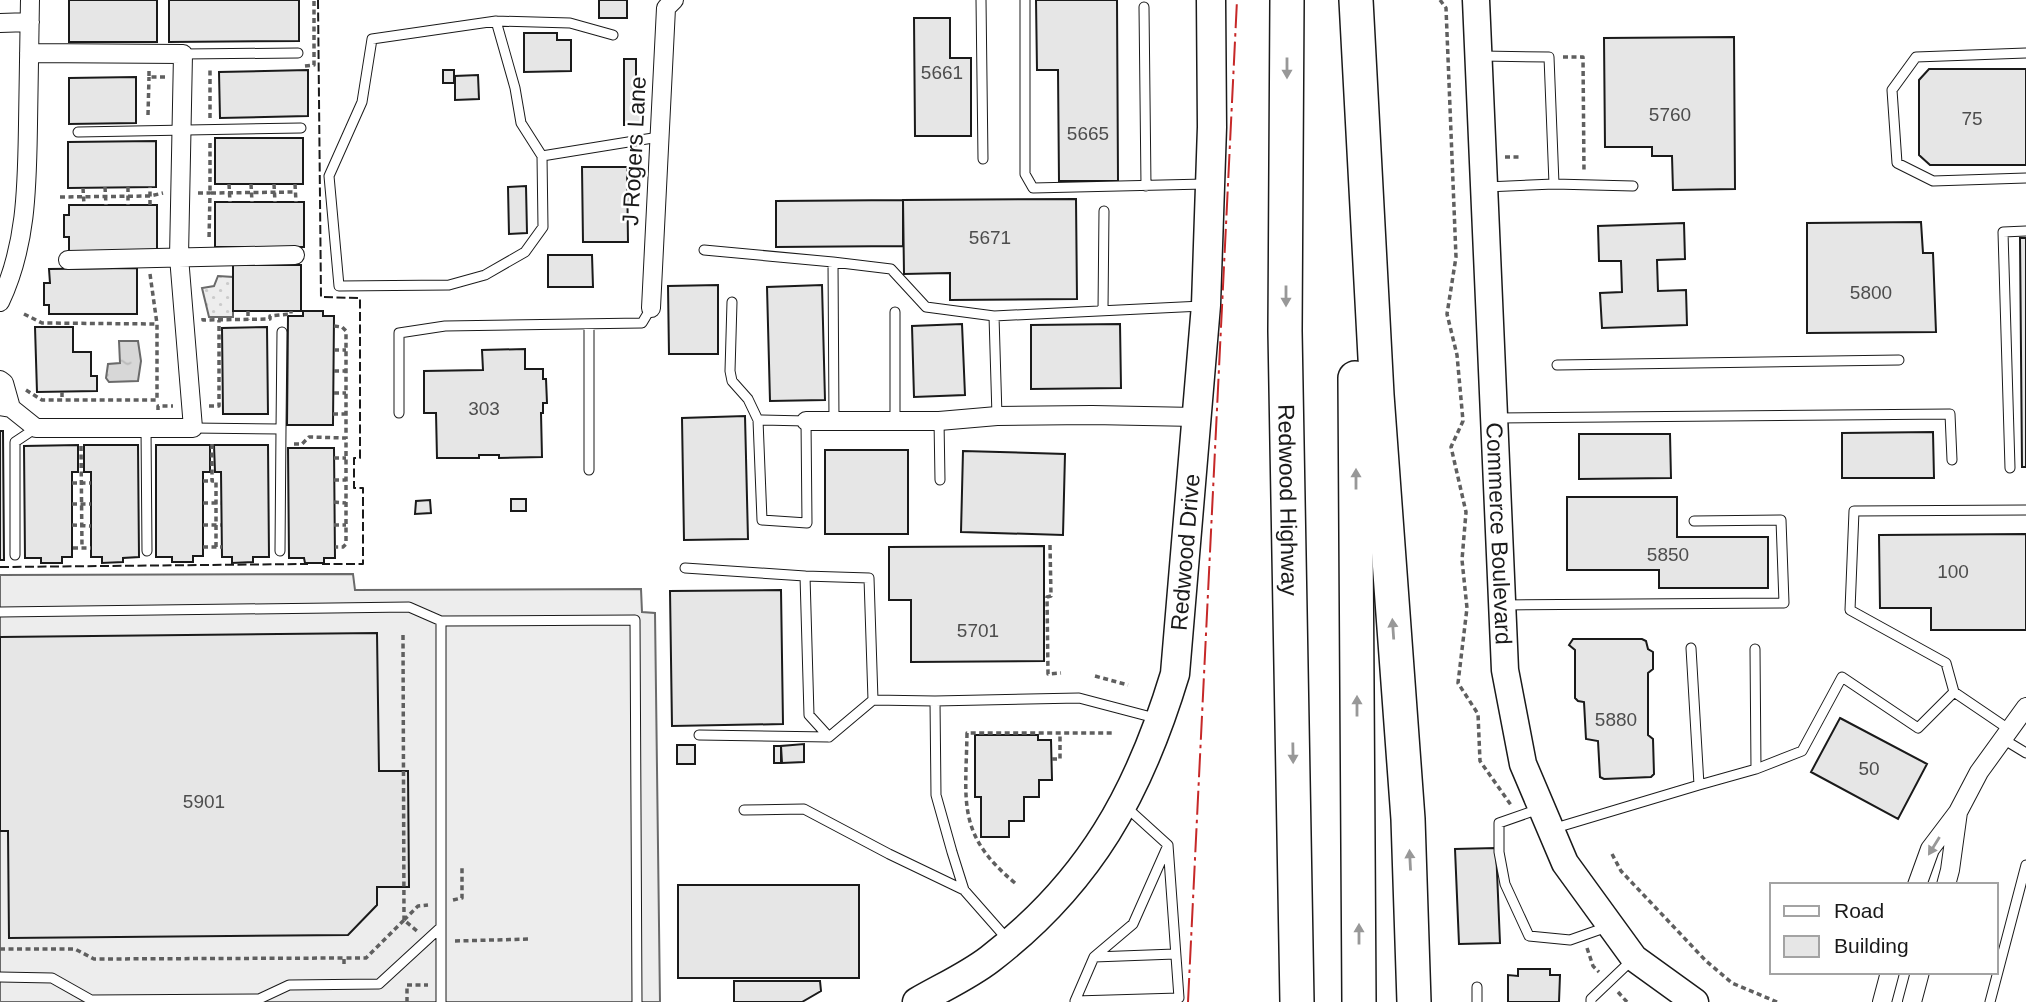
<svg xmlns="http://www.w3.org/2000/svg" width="2026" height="1002" viewBox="0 0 2026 1002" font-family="Arial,sans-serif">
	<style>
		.grass { fill: url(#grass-dots); stroke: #6a6a6a; stroke-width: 2 }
		.built { fill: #ededed; stroke: #6a6a6a; stroke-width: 2 }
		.water { fill: url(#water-ripples); stroke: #6a6a6a; stroke-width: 2 }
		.building { fill: #e6e6e6; stroke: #1a1a1a; stroke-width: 2 }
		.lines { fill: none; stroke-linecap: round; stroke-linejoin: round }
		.lane-casing { stroke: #1a1a1a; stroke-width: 11 }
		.street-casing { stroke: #1a1a1a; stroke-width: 20 }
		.secondary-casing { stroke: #1a1a1a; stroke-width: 29 }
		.primary-casing { stroke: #1a1a1a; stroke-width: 31 }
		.highway-casing { stroke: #1a1a1a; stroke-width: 36 }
		.path { stroke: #5f5f5f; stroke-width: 3.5; stroke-dasharray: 5 3.5; stroke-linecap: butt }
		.lane { stroke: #fff; stroke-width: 9 }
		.street { stroke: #fff; stroke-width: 18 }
		.secondary { stroke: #fff; stroke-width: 26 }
		.primary { stroke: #fff; stroke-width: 28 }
		.highway { stroke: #fff; stroke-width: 33 }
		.fence { stroke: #1a1a1a; stroke-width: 2; stroke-dasharray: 9 3.5; stroke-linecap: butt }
		.power { stroke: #c62828; stroke-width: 2; stroke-dasharray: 24 5 3.5 5; stroke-linecap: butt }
		.oneway { fill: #989898 }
		.labels { text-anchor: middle; stroke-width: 5; stroke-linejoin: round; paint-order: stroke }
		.number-label { font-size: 19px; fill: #4d4d4d }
		.street-label { font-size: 23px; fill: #1a1a1a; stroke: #fff }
	</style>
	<defs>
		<pattern id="grass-dots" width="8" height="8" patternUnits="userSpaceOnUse" patternTransform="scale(1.75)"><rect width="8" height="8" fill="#ededed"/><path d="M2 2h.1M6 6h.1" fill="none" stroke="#cbcbcb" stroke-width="1.8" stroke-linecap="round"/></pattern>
		<pattern id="water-ripples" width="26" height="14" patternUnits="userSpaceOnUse" patternTransform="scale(1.75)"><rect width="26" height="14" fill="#d7d7d7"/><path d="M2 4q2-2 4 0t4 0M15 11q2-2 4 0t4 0" fill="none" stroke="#b8b8b8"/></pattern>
	</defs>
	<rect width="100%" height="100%" fill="#fff"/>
	<path class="grass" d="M218,276L233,277V317H209L202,288L214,286Z"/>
	<path class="built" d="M353,574L355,590L641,589L642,612L655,613L660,1002H0V575Z"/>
	<path class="water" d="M119,341H138L141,361L138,381L109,382L106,378L108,364L120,363Z"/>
	<path class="building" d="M69,0H157V42H69Z
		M169,0H299V41L169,42Z
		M599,0H627V18H599Z
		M1036,0H1117L1118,181H1059L1058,70H1037Z
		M914,18H950V58H971V136H915Z
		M524,33H557V40H571V71L524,72Z
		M1734,37L1735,189L1673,190L1672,156H1652V147H1605L1604,38Z
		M624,59H636V102H641V125H624Z
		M1929,69H2026V165H1930L1919,155V80Z
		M308,70V116L220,118L219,72Z
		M443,70H454V83H443Z
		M478,75L479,99L455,100V76Z
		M136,77V123L69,124V78Z
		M215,138H303V184H215Z
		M156,141V187L68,188V142Z
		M582,167H627L628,242H583Z
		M526,186L527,233L509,234L508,187Z
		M1076,199L1077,299L950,300V273L904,274L903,200Z
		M903,200V246L776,247V201Z
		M215,202H304V247H215Z
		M69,205H157V251H69V237H64V215H69Z
		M1921,222L1923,253H1933L1936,332L1807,333V223Z
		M1684,223L1685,259L1657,260L1658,291L1686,290L1687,325L1602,328L1600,293L1622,292L1621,261H1599L1598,226Z
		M2020,238H2026V467H2022Z
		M548,255H592L593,287H548Z
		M233,265H301V311H233Z
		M137,268V314H49V305H44V283H50L49,269Z
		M718,285V354H669L668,286Z
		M822,285L825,400L770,401L767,287Z
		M303,311H323V316H334L333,425H287L288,316H303Z
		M962,324L965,395L914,397L912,326Z
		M1120,324L1121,388L1031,389V325Z
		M35,327H73V352H91V376H97V391L37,392Z
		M267,327L268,414H223L222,328Z
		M525,349V369H543V379H546L547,403H543V413H541L542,457L499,458V455H479V458H437L436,413H424V371L483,370L482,350Z
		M745,416L748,539L684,540L682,418Z
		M0,431H3L4,560H0Z
		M1933,432L1934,478H1842V433Z
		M1579,434H1670L1671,478L1579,479Z
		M78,445V472H72V557H62V563H41V558H25L24,446Z
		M84,445H138L139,557L123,558V562L102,563V557H91V472H84Z
		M156,445H210V472H203V556H193V562H172V557H156Z
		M214,445H268L269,557H253V562L232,563V557H222L221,472H215Z
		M288,448H334L335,558H324V563H305L304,558H289Z
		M825,450H908V534H825Z
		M963,451L1065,454L1063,535L961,532Z
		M1567,497H1677V537H1768V588H1659V570H1567Z
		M511,499H526V511H511Z
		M430,500L431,513L415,514L416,501Z
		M2026,534V630H1931V608H1880L1879,535Z
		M1044,546V661L911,662V600H889V547Z
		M781,590L783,724L672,726L670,591Z
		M377,633L379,771H408L409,887H377V905L348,935L9,938L8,831H0V637Z
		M1573,639H1642L1646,641L1648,649L1653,652V669L1648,673V735L1653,739L1654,774L1651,777L1604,779L1600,777L1598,741L1586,739L1584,702L1578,701L1575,698V650L1569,645Z
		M1840,718L1927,764L1898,819L1811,772Z
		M975,735H1038V740H1051L1052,780H1039V797H1024V821H1009V837H981V797H975Z
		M804,744V762L782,763L781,746Z
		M677,745H695V764H677Z
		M774,746H781V763H774Z
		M1496,848L1500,943L1459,944L1455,849Z
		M678,885H859V978H678Z
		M1518,969H1550V975H1560L1559,1002H1508V975L1518,976Z
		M734,981H820L821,991L802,1002H734Z"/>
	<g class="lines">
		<g class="lane-casing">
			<path id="lane" d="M981,0L983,159
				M1025,0V174L1033,188L1205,184
				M1144,7L1146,186
				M496,21L570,23L613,35
				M2026,53L1916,57L1892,90L1897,163L1933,181L2026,178
				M183,54L298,53
				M1482,56L1549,57L1554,184L1486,187
				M78,132L301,128
				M542,156L521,123L515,88L496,21L372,39L362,102L329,176L339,286L449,285L485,275L525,252L543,227L542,156L659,137
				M1554,184L1633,186
				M704,250L833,262L834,421
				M833,262L891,269L926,307L994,316L997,416
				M732,302L730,371L732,381L748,399L758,420L762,520L807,523L806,421L758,420
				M1103,310L1104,211
				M895,312V421
				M994,316L1202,306
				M589,324V470
				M1557,365L1899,360
				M399,413V333L445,326L642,323L651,308
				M1496,418L1950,414L1952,460
				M939,421L940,480
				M146,428L147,551
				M193,428L281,429L282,332
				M2010,468L2003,232L2026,231
				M280,551L281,429
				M15,555V442L36,428
				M685,568L805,576
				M1503,605L1784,603L1781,520L1694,521
				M0,612L409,607L441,621V1002
				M441,621L635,620L637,1002
				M1954,692L1946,663L1850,610L1854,511L2026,510
				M873,700L829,737L809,715L805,576L869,578L873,700L935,701
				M699,735L829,737
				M2003,739L2026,753
				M1756,769L1802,751L1842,677L1918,728L1954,692L2010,730
				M1699,785L1756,769L1755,649
				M1125,806L1168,845L1179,998L1075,1001L1094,957L1133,924L1168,845
				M1539,809L1499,823V852L1505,884L1529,936L1570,940L1607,927
				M744,810L804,809L889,854L964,890
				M1552,829L1699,785L1691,648
				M1008,940L964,890L952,852L936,795L935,701L1079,698L1155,718
				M1094,957L1175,954
				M0,977L52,978L91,1000L259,999L289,985L379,984L441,927
				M1477,987V1002
				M1591,1002V999L1633,959
				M1990,1002L2026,865"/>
		</g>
		<g class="street-casing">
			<path id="street" d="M0,23L30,22
				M68,260L295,255
				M0,302C27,245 27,185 28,124C29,82 29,41 30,0
				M651,308L666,8L674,0
				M0,380L4,383L11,408
				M0,406L11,408L36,428H193L179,257L183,54L29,53
				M806,421H939L997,416L1092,415L1196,417
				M1917,885L1930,849L1958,812L1979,772L2026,707
				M1946,885L1950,870L1958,812
				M1882,1002L1890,972
				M1912,1002L1920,972"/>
		</g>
		<g class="secondary-casing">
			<g id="secondary">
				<path id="s1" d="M1476,0L1505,670L1523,764L1565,863L1634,958L1695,1002"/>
			</g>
		</g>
		<g class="primary-casing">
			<g id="primary">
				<path id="s2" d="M917,1002C941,988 968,976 990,959C1090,882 1139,793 1175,674L1206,305L1212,127L1211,0"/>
			</g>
		</g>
		<g class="highway-casing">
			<g id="highway">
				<path id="s3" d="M1287,0L1285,331L1297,1002"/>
				<path d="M1356,0L1377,395L1408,819L1414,1002"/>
				<path d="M1355,378L1359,1002"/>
			</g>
		</g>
		<path class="path" d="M1440,0L1446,8L1456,257L1447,314L1457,355L1463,421L1451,447L1466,512L1462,560L1467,608L1458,683L1478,714L1480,761L1511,805
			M1563,57H1583L1584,172
			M305,66L314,65V0
			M149,71V77H166
			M148,115L149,77
			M210,118V67
			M210,143V193L295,192
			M1505,157H1519
			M229,184L230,202
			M251,184L252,202
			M274,184L275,202
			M295,184L296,202
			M105,187L106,205
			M128,187V205
			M83,188L84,205
			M198,193H210L209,240
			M60,197L150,196L163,193
			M150,205V187
			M150,274L157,324
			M248,311V320
			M24,314L42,323L157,324V400H42L26,390
			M203,318V320L270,319V316L291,314V311
			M334,326L342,327L346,331V438
			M334,350H346
			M334,371H346
			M62,392V400
			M334,393H346
			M209,406H219V320
			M158,410V406H173
			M333,414H346
			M212,444V481H216V547
			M294,444H302L309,437L346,438V544L343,547H335
			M81,446L82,548
			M334,458H346
			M334,480H346
			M203,481H212
			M72,483H91
			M334,502L346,503
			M203,503H221
			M72,504H91
			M72,525L91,526
			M203,525H221
			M334,525H346
			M1050,545L1051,596L1047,597L1048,674L1061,673
			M203,547H222
			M73,548H91
			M403,635L404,920
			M1095,676L1128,685
			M1052,759H1060V733
			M1612,854L1621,871L1706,961L1732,983L1777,1002
			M1015,883C956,834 966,802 967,733H1112
			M453,900L462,898V865
			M404,920L418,906L428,905
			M455,941L531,939
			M1587,948L1593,966L1599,972
			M0,949H75L94,959L344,958
			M344,964V958H366L404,920L417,931
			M1618,992L1627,1002
			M407,1002V985H428"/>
		<use href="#lane" class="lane"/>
		<use href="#street" class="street"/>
		<use href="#secondary" class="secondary"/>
		<use href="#primary" class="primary"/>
		<use href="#highway" class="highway"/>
		<path class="fence" d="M318,0L321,297L360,298V458H354V488H363V564H322
			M0,567L308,564"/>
		<path class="power" d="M1188,1002L1237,0"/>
	</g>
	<defs><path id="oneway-solid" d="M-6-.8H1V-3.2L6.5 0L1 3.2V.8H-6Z" transform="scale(1.75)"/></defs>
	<g class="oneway">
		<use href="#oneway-solid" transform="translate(1287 68) rotate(90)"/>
		<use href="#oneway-solid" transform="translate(1286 296) rotate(90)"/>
		<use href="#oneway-solid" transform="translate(1356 479) rotate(-90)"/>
		<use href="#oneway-solid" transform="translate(1393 629) rotate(-94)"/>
		<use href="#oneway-solid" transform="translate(1357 706) rotate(-90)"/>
		<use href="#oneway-solid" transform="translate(1293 753) rotate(89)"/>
		<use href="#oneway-solid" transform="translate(1934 846) rotate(122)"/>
		<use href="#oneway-solid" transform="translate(1410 860) rotate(-93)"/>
		<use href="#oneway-solid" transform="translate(1359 934) rotate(-90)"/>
	</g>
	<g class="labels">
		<g class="number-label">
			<text x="942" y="79">5661</text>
			<text x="1670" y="121">5760</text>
			<text x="1972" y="125">75</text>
			<text x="1088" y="140">5665</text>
			<text x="990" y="244">5671</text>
			<text x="1871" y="299">5800</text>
			<text x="484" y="415">303</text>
			<text x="1668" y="561">5850</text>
			<text x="1953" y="578">100</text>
			<text x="978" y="637">5701</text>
			<text x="1616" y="726">5880</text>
			<text x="1869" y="775">50</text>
			<text x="204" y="808">5901</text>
		</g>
		<g class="street-label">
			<text transform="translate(634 151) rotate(-87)" y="8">J Rogers Lane</text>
			<text dy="8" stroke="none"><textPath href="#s3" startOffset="500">Redwood Highway</textPath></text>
			<text dy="8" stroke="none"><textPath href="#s1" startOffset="534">Commerce Boulevard</textPath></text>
			<text dy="8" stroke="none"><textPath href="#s2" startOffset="553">Redwood Drive</textPath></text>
		</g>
	</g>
	<rect x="1770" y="883" width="228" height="91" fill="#ffffff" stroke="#a3a3a3" stroke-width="2"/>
	<rect x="1784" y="906" width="35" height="10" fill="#ffffff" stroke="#a3a3a3" stroke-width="2"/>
	<text x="1834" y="918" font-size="21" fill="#1a1a1a">Road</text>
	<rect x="1784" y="936" width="35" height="21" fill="#e6e6e6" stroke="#a3a3a3" stroke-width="2"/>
	<text x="1834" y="953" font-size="21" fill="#1a1a1a">Building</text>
</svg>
